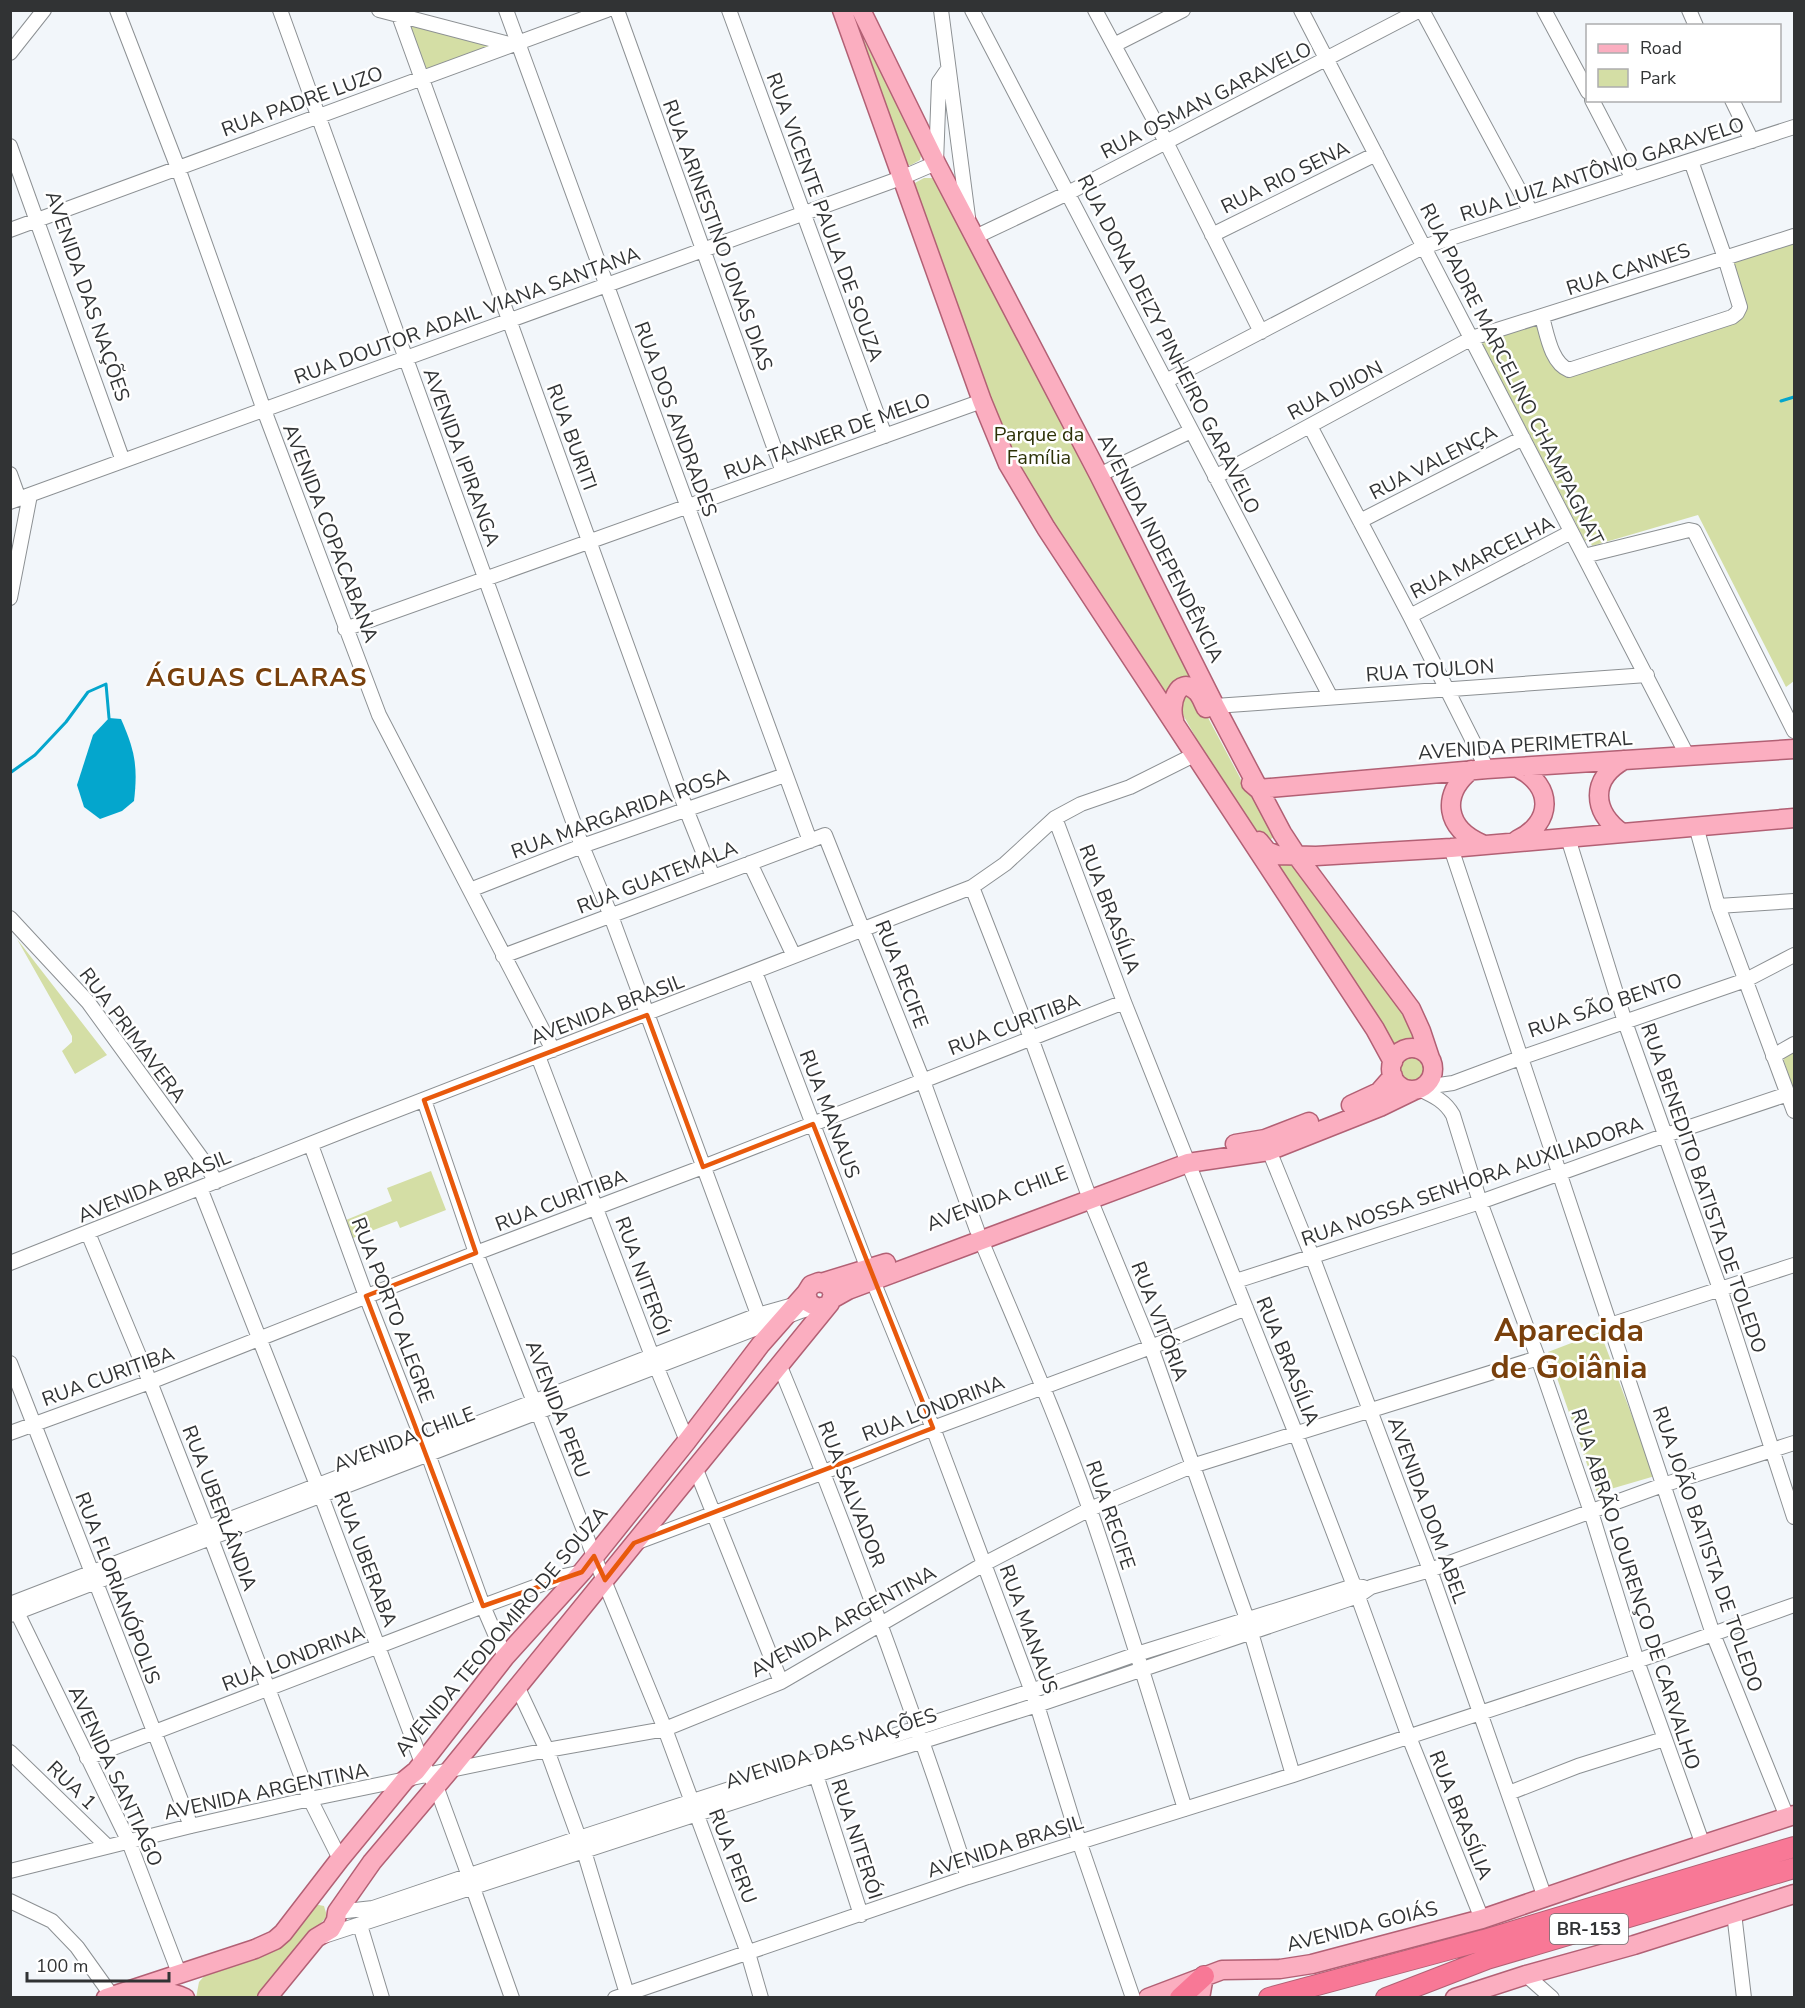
<svg xmlns="http://www.w3.org/2000/svg" width="1805" height="2008" viewBox="0 0 1805 2008" font-family="'Nunito Sans',sans-serif">
	<style>
		.green { fill: #d4dea5 }
		.water { fill: #04a6cd }
		.lines { fill: none; stroke-linecap: round; stroke-linejoin: round }
		.stream { stroke: #04a6cd; stroke-width: 3 }
		.minor-casing { stroke: #8c9093; stroke-width: 16 }
		.major-casing { stroke: #b26074; stroke-width: 21 }
		.highway-casing { stroke: #b26074; stroke-width: 22 }
		.minor { stroke: #fff; stroke-width: 14 }
		.major { stroke: #fbaec0; stroke-width: 18 }
		.highway { stroke: #f87896; stroke-width: 20 }
		.marked { fill: none; stroke: #e8590c; stroke-width: 4.5; stroke-linejoin: round }
		.labels { text-anchor: middle; stroke-width: 5; stroke-linejoin: round; paint-order: stroke }
		.shield { fill: #fff; stroke: #6f7071; stroke-width: 1.5 }
		.shield-label { font-size: 18px; font-weight: bold; fill: #313334 }
		.street-label { font-size: 20px; fill: #313334; stroke: #fff }
		.park-label { font-size: 20px; fill: #2d3207; stroke: #fff }
		.district-label { font-size: 26px; font-weight: bold; letter-spacing: 1.5px; fill: #79400c; stroke: #fff }
		.town-label { font-size: 32px; font-weight: bold; fill: #79400c; stroke: #fff }
	</style>
	<rect width="100%" height="100%" fill="#f2f6fa"/>
	<path class="green" d="M849,11L922,152L920,160L911,165H905Z
		M405,23L498,44L422,73Z
		M924,178H934L936,180L1196,683L1167,696L1011,461L913,184Z
		M1794,237V681L1786,687L1698,515L1592,546L1589,539L1585,541L1482,343L1483,339L1534,322L1540,326L1552,365L1562,374L1737,320L1731,259Z
		M1185,693L1197,697L1246,789L1254,794L1275,835L1269,841L1261,837L1197,749L1196,738L1177,704Z
		M1271,858L1291,861L1401,1007L1417,1045L1404,1044L1394,1049Z
		M17,939L107,1055L75,1074L62,1051L72,1042V1036Z
		M1794,1051V1092L1783,1058Z
		M1399 1070a14 14 0 1 1 28 0a14 14 0 1 1-28 0Z
		M431,1171L446,1210L400,1228L397,1221L353,1238L346,1220L392,1201L387,1188Z
		M1600,1332L1655,1476L1597,1493L1548,1352Z
		M314,1904L324,1906L327,1916L259,1997L196,1998L199,1982L207,1973Z"/>
	<path class="water" d="M109,718L121,719C135,751 138,766 134,801L122,811L100,819L84,807L77,785L93,735Z"/>
	<g class="lines">
		<path class="stream" d="M1781,401L1794,397
			M10,773L35,755L66,722L88,692L106,684L109,718"/>
		<g class="minor-casing">
			<path id="minor" d="M117,10L178,168L264,410L379,715L553,1050
				M280,10L582,846L611,916L762,1325
				M379,10L513,45
				M397,10L686,809L713,877
				M506,10L810,841
				M617,10L783,472
				M729,10L885,436
				M941,10L968,217
				M972,10L1330,696
				M1095,10L1166,142L1261,332
				M1301,10L1687,755
				M1422,10L1531,212
				M1544,10L1588,92
				M1689,10L1696,26
				M1114,45L1183,10
				M10,53L44,10
				M1592,100L1633,179
				M1732,100L1752,141
				M10,146L123,461
				M10,230L607,10
				M1212,235L1376,154
				M975,237L1068,193L1420,10
				M1542,317C1547,334 1551,363 1569,370L1732,317L1737,313L1740,307L1725,258L1691,161
				M1166,381L1423,247L1794,127
				M1310,426L1410,616L1487,769
				M10,474L19,499
				M1099,475L1191,431
				M1215,477L1472,338L1794,236
				M10,502L901,178L936,163L939,82L948,69
				M1360,521L1523,438
				M1584,556L1689,530L1694,531L1794,731
				M10,598L30,495
				M1410,616L1571,532
				M345,629L982,401
				M1215,706L1647,675
				M1055,818L1124,1002L1296,1434L1356,1591L1409,1737L1482,1919
				M1696,826L1718,906L1794,1111
				M1568,838L1625,1022L1720,1289L1794,1517
				M1451,848L1713,1634L1787,1817
				M750,863L794,956
				M972,887L1031,1038L1090,1199L1151,1347L1247,1619L1293,1775
				M470,890L582,846L785,775
				M1718,906L1794,901
				M10,918L88,1002L205,1163L216,1182
				M503,956L825,835L923,1081L977,1230
				M755,972L868,1269
				M538,1056L652,1356L687,1441
				M1773,1056L1794,1044
				M1427,1084L1439,1085L1453,1083L1520,1058L1746,980L1794,955
				M1419,1089C1434,1096 1445,1101 1453,1115L1480,1202L1538,1358L1591,1512L1637,1661L1703,1845
				M424,1100L476,1253L594,1556L665,1729L748,1953L761,1998
				M1266,1143L1312,1256L1430,1570L1545,1898
				M311,1145L366,1296L428,1454L483,1606L505,1657
				M200,1188L317,1485L422,1763L436,1786L469,1876
				M88,1233L150,1382L207,1528L310,1799L340,1859
				M981,1240C1018,1329 1058,1418 1090,1510C1124,1609 1154,1709 1185,1809
				M10,1263L353,1127L972,887L1005,864L1055,818L1081,804L1130,787L1196,754
				M873,1281L933,1428L1037,1705L1079,1841L1133,1998
				M1236,1281L1480,1202L1666,1135L1788,1094
				M1610,1325L1794,1265
				M10,1363L191,1826
				M779,1364C849,1533 911,1704 968,1877
				M10,1433L150,1382L476,1253L703,1167L1124,1002
				M695,1467L781,1682
				M635,1543L824,1472L933,1428L1151,1347L1246,1308
				M10,1604L758,1315L797,1304
				M13,1604L129,1842L179,1973
				M10,1615L801,1311L815,1307
				M517,1686L547,1750L579,1838
				M10,1752L107,1846
				M87,1758L483,1606L564,1576L582,1572
				M816,1775L861,1915
				M1509,1793L1578,1766L1664,1739
				M584,1851L627,1994
				M10,1871L191,1826L310,1799L547,1750L665,1729L781,1682L984,1564L1090,1509L1192,1466L1538,1358
				M473,1888L512,1998
				M10,1901L52,1921L77,1947L112,1996
				M337,1912L373,1908L579,1838L1031,1691L1137,1654L1354,1586L1363,1587
				M1734,1913L1744,1998
				M360,1925L382,1998
				M324,1936L816,1775L1037,1705L1358,1596L1371,1587L1430,1570L1663,1485L1794,1443
				M1526,1975L1552,1998
				M615,1998L968,1877L1293,1775L1637,1661L1794,1605"/>
		</g>
		<g class="major-casing">
			<path id="major" d="M842,10L982,401L1008,464L1046,528L1375,1029L1393,1062
				M861,10L936,163L1099,475L1215,706L1282,833L1297,856L1411,1009L1421,1031L1430,1058
				M1174,720C1169,706 1177,674 1196,691C1201,695 1203,703 1206,708
				M1471,770C1440,795 1446,829 1482,844
				M1251,783L1258,789L1487,769L1794,749
				M1622,833C1592,811 1590,779 1624,760
				M1517,840C1553,823 1554,786 1518,768
				M1259,841L1267,851L1277,855L1316,856L1451,848L1794,818
				M1391 1069a21 21 0 1 1 42 0a21 21 0 1 1-42 0Z
				M1351,1105L1379,1092L1393,1076
				M1235,1144L1265,1139L1309,1122
				M824,1282L886,1263
				M832,1299L848,1290L1188,1163L1269,1151L1380,1107L1415,1090
				M106,1998L255,1949L275,1940L283,1933L340,1859L405,1780L416,1771L505,1657L582,1572L687,1441L761,1344L806,1293
				M146,1998C161,1992 170,1991 185,1998
				M267,1998L316,1938L331,1929L336,1920L337,1912L372,1862L449,1771L830,1303L833,1294L829,1285L819,1282L811,1285L806,1293L809,1303L818,1308L826,1306
				M1148,1998L1222,1970L1280,1969L1312,1964L1482,1919L1622,1871L1794,1815
				M1200,1998L1204,1976
				M1455,1998L1526,1975L1634,1945L1794,1894"/>
		</g>
		<g class="highway-casing">
			<path id="highway" d="M1180,1998L1204,1976
				M1269,1998L1484,1940L1794,1847
				M1386,1998L1487,1959L1794,1868"/>
		</g>
		<use href="#minor" class="minor"/>
		<use href="#major" class="major"/>
		<use href="#highway" class="highway"/>
	</g>
	<path class="marked" d="M647,1015L703,1167L813,1124L933,1428L634,1543L605,1580L594,1556L582,1572L483,1606L366,1296L476,1253L424,1100Z"/>
	<g class="labels">
		<rect class="shield" x="1550" y="1914" width="78" height="30" rx="4.5"/>
		<g class="shield-label">
			<text x="1589" y="1935">BR-153</text>
		</g>
		<g class="street-label">
			<text transform="translate(1206 100) rotate(-27)" y="7">RUA OSMAN GARAVELO</text>
			<text transform="translate(302 101) rotate(-20)" y="7">RUA PADRE LUZO</text>
			<text transform="translate(1602 169) rotate(-18)" y="7">RUA LUIZ ANTÔNIO GARAVELO</text>
			<text transform="translate(1285 177) rotate(-26)" y="7">RUA RIO SENA</text>
			<text transform="translate(825 217) rotate(70)" y="7">RUA VICENTE PAULA DE SOUZA</text>
			<text transform="translate(718 235) rotate(70)" y="7">RUA ARINESTINO JONAS DIAS</text>
			<text transform="translate(1628 269) rotate(-18)" y="7">RUA CANNES</text>
			<text transform="translate(88 296) rotate(71)" y="7">AVENIDA DAS NAÇÕES</text>
			<text transform="translate(467 315) rotate(-20)" y="7">RUA DOUTOR ADAIL VIANA SANTANA</text>
			<text transform="translate(1169 344) rotate(63)" y="7">RUA DONA DEIZY PINHEIRO GARAVELO</text>
			<text transform="translate(1512 374) rotate(63)" y="7">RUA PADRE MARCELINO CHAMPAGNAT</text>
			<text transform="translate(1335 390) rotate(-28)" y="7">RUA DIJON</text>
			<text transform="translate(676 419) rotate(70)" y="7">RUA DOS ANDRADES</text>
			<text transform="translate(827 436) rotate(-20)" y="7">RUA TANNER DE MELO</text>
			<text transform="translate(572 437) rotate(70)" y="7">RUA BURITI</text>
			<text transform="translate(462 457) rotate(70)" y="7">AVENIDA IPIRANGA</text>
			<text transform="translate(1433 462) rotate(-27)" y="7">RUA VALENÇA</text>
			<text transform="translate(331 533) rotate(69)" y="7">AVENIDA COPACABANA</text>
			<text transform="translate(1161 548) rotate(63)" y="7">AVENIDA INDEPENDÊNCIA</text>
			<text transform="translate(1482 557) rotate(-27)" y="7">RUA MARCELHA</text>
			<text transform="translate(1430 670) rotate(-4)" y="7">RUA TOULON</text>
			<text transform="translate(1525 745) rotate(-4)" y="7">AVENIDA PERIMETRAL</text>
			<text transform="translate(620 813) rotate(-20)" y="7">RUA MARGARIDA ROSA</text>
			<text transform="translate(657 877) rotate(-21)" y="7">RUA GUATEMALA</text>
			<text transform="translate(1110 909) rotate(69)" y="7">RUA BRASÍLIA</text>
			<text transform="translate(902 974) rotate(69)" y="7">RUA RECIFE</text>
			<text transform="translate(1605 1005) rotate(-19)" y="7">RUA SÃO BENTO</text>
			<text transform="translate(607 1009) rotate(-21)" y="7">AVENIDA BRASIL</text>
			<text transform="translate(1014 1024) rotate(-21)" y="7">RUA CURITIBA</text>
			<text transform="translate(133 1035) rotate(53)" y="7">RUA PRIMAVERA</text>
			<text transform="translate(830 1114) rotate(69)" y="7">RUA MANAUS</text>
			<text transform="translate(1472 1181) rotate(-19)" y="7">RUA NOSSA SENHORA AUXILIADORA</text>
			<text transform="translate(154 1186) rotate(-22)" y="7">AVENIDA BRASIL</text>
			<text transform="translate(1704 1188) rotate(71)" y="7">RUA BENEDITO BATISTA DE TOLEDO</text>
			<text transform="translate(997 1198) rotate(-21)" y="7">AVENIDA CHILE</text>
			<text transform="translate(561 1200) rotate(-21)" y="7">RUA CURITIBA</text>
			<text transform="translate(643 1276) rotate(70)" y="7">RUA NITERÓI</text>
			<text transform="translate(393 1310) rotate(69)" y="7">RUA PORTO ALEGRE</text>
			<text transform="translate(1160 1321) rotate(69)" y="7">RUA VITÓRIA</text>
			<text transform="translate(1288 1361) rotate(68)" y="7">RUA BRASÍLIA</text>
			<text transform="translate(108 1376) rotate(-20)" y="7">RUA CURITIBA</text>
			<text transform="translate(933 1408) rotate(-21)" y="7">RUA LONDRINA</text>
			<text transform="translate(558 1409) rotate(69)" y="7">AVENIDA PERU</text>
			<text transform="translate(404 1439) rotate(-21)" y="7">AVENIDA CHILE</text>
			<text transform="translate(852 1494) rotate(69)" y="7">RUA SALVADOR</text>
			<text transform="translate(220 1508) rotate(69)" y="7">RUA UBERLÂNDIA</text>
			<text transform="translate(1428 1510) rotate(70)" y="7">AVENIDA DOM ABEL</text>
			<text transform="translate(1111 1515) rotate(71)" y="7">RUA RECIFE</text>
			<text transform="translate(1708 1549) rotate(71)" y="7">RUA JOÃO BATISTA DE TOLEDO</text>
			<text transform="translate(366 1559) rotate(69)" y="7">RUA UBERABA</text>
			<text transform="translate(118 1588) rotate(69)" y="7">RUA FLORIANÓPOLIS</text>
			<text transform="translate(1636 1589) rotate(72)" y="7">RUA ABRÃO LOURENÇO DE CARVALHO</text>
			<text transform="translate(843 1621) rotate(-29)" y="7">AVENIDA ARGENTINA</text>
			<text transform="translate(1029 1629) rotate(70)" y="7">RUA MANAUS</text>
			<text transform="translate(501 1631) rotate(-50)" y="7">AVENIDA TEODOMIRO DE SOUZA</text>
			<text transform="translate(293 1658) rotate(-21)" y="7">RUA LONDRINA</text>
			<text transform="translate(831 1748) rotate(-18)" y="7">AVENIDA DAS NAÇÕES</text>
			<text transform="translate(116 1776) rotate(65)" y="7">AVENIDA SANTIAGO</text>
			<text transform="translate(72 1785) rotate(44)" y="7">RUA 1</text>
			<text transform="translate(266 1791) rotate(-12)" y="7">AVENIDA ARGENTINA</text>
			<text transform="translate(1461 1815) rotate(68)" y="7">RUA BRASÍLIA</text>
			<text transform="translate(857 1839) rotate(72)" y="7">RUA NITERÓI</text>
			<text transform="translate(1005 1846) rotate(-18)" y="7">AVENIDA BRASIL</text>
			<text transform="translate(733 1856) rotate(69)" y="7">RUA PERU</text>
			<text transform="translate(1362 1926) rotate(-14)" y="7">AVENIDA GOIÁS</text>
		</g>
		<g class="park-label">
			<text x="1039" y="441">Parque da<tspan x="1039" dy="23">Família</tspan></text>
		</g>
		<g class="district-label">
			<text x="257" y="686">ÁGUAS CLARAS</text>
		</g>
		<g class="town-label">
			<text x="1569" y="1341">Aparecida<tspan x="1569" dy="37">de Goiânia</tspan></text>
		</g>
	</g>
	<rect width="1805" height="2008" fill="none" stroke="#313334" stroke-width="24"/>
	<rect x="1586" y="24" width="195" height="78" fill="#ffffff" stroke="#adadae" stroke-width="1.5"/>
	<rect x="1598" y="44" width="30" height="9" fill="#fbaec0" stroke="#adadae" stroke-width="1.5"/>
	<text x="1640" y="54" font-size="18" fill="#313334">Road</text>
	<rect x="1598" y="69" width="30" height="18" fill="#d4dea5" stroke="#adadae" stroke-width="1.5"/>
	<text x="1640" y="84" font-size="18" fill="#313334">Park</text>
	<path d="M27 1972v9h142v-9" fill="none" stroke="#313334" stroke-width="3"/>
	<text x="36" y="1972" font-size="18" fill="#313334" stroke="#ffffff" stroke-width="4.5" paint-order="stroke">100 m</text>
</svg>
